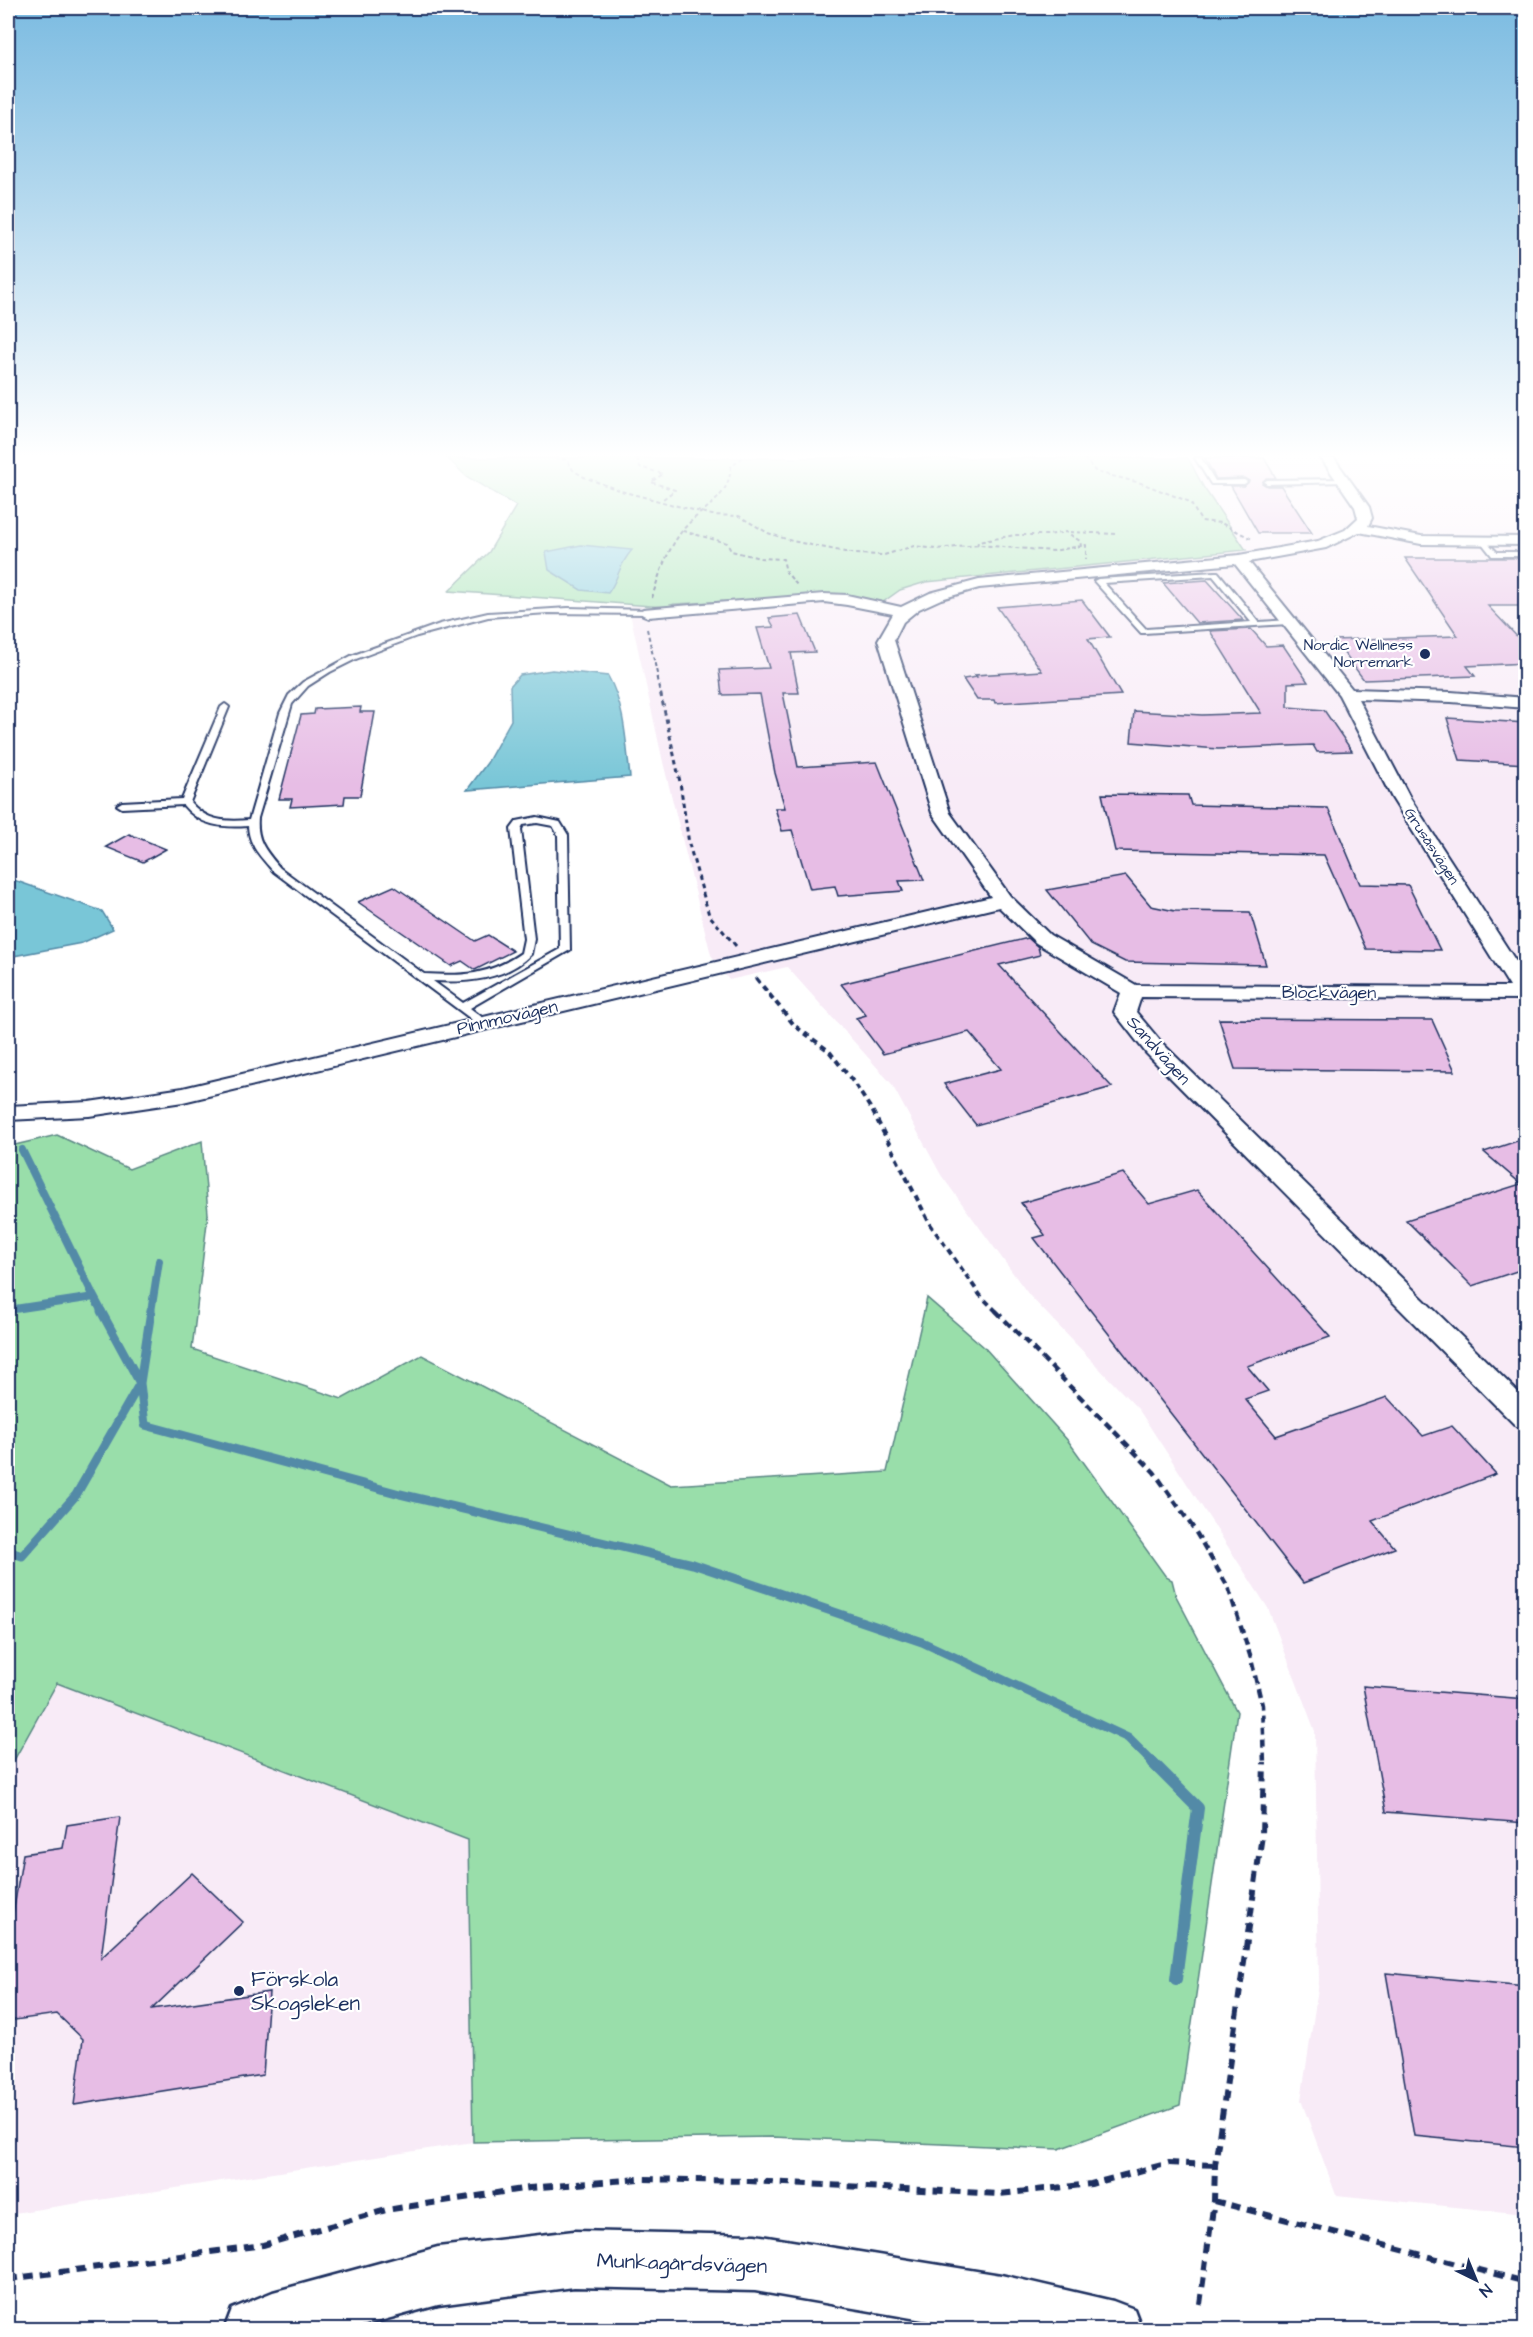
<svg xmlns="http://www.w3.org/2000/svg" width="1533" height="2337" viewBox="0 0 1533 2337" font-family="'Architects Daughter',sans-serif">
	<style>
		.built { fill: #f8ebf7 }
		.green { fill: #99deaa; stroke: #5a8684; stroke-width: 1.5 }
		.water { fill: #79c6d7; stroke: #538aa7; stroke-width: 1.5 }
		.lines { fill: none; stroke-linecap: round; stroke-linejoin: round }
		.stream-far2 { stroke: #538aa7; stroke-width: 8 }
		.stream-far1 { stroke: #538aa7; stroke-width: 9 }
		.stream { stroke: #538aa7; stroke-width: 12 }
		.building { fill: #e7bde5; stroke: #1b2f5e; stroke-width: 1.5 }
		.lane-casing { stroke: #1b2f5e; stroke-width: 4 }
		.street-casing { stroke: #1b2f5e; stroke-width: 4 }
		.secondary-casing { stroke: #1b2f5e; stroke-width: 5 }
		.path-far4 { stroke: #1b2f5e; stroke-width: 2; stroke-dasharray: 4 3; stroke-linecap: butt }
		.path-far3 { stroke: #1b2f5e; stroke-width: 3; stroke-dasharray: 4.5 4; stroke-linecap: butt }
		.path-far2 { stroke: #1b2f5e; stroke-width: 4; stroke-dasharray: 6 4.5; stroke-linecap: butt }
		.path-far1 { stroke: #1b2f5e; stroke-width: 4.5; stroke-dasharray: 8 5; stroke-linecap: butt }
		.path { stroke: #1b2f5e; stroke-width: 6; stroke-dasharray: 10 7; stroke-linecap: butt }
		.lane { fill: #fff; fill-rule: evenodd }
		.street { fill: #fff; fill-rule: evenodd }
		.secondary { fill: #fff; fill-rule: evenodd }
		.poi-dot { fill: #1b2f5e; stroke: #fff; stroke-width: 2 }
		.labels { text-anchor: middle; stroke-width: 4.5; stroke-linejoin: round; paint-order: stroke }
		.far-poi-label { font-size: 15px; fill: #1b2f5e; stroke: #fff; text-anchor: end }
		.far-street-label { font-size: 15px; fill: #1b2f5e; stroke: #fff }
		.street-label { font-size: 18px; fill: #1b2f5e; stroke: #fff }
		.near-poi-label { font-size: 21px; fill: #1b2f5e; stroke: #fff; text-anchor: start }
		.near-street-label { font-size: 21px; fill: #1b2f5e; stroke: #fff }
	</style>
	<rect width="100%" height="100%" fill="#fff"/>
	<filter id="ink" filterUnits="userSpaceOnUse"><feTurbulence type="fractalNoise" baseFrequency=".0167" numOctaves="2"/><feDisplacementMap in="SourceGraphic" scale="12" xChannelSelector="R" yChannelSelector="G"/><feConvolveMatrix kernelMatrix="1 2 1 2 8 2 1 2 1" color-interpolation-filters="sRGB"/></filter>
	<g filter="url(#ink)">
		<path class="built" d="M1188,458H1525V2214L1336,2195L1301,2100L1319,1982L1315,1731L1268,1608L1139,1410L1029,1295L941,1175L891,1083L787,967L729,980L711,955L663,762L628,604H674L840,595L883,602L900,590L926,582L1246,550L1204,488Z
			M57,1683L468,1840L473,2142L8,2214V1774Z"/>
		<path class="green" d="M447,458H1188L1204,488L1246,550L926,582L900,590L883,602L840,595L674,604L665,607L449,591L489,552L516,506L466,476Z
			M57,1135L129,1169L202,1141L208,1214L192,1349L342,1399L422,1355L671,1485L887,1472L927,1298L984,1347L1069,1442L1166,1577L1172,1580L1176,1596L1237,1712L1180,2105L1059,2149L772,2137L473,2142L468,1840L57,1683L8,1771V1149L15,1145Z"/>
		<path class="water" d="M581,545L632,550C617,567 620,577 608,593L581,590L549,570L546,552Z
			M552,670L608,676C625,706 626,743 630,777L467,790L487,763L511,720L510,686L520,675Z
			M8,878L102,911L113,929L82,943L8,957Z"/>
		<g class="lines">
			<path class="stream-far2" d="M22,1150L94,1297
				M8,1310L94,1297L102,1312
				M151,1312L159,1261"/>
			<path class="stream-far1" d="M101,1311L140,1383L145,1425L400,1494L693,1564L922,1642L1128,1738L1154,1764
				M8,1551L22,1556L76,1495L140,1383L151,1311"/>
			<path class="stream" d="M1152,1762L1198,1808L1176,1979"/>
		</g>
		<path class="building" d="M1205,458H1264L1276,478H1266L1262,483L1267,486H1281L1312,533H1258L1231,486H1244L1249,481L1244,478L1216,479Z
			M1405,558H1526V606H1488L1526,646V663L1467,666L1475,676L1364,680L1334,640L1458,636Z
			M1207,580L1243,620L1197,623L1163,583Z
			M1082,600L1110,637L1088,639L1121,695L995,703L994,700H977L963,679L977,677L975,675L1042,671L997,607Z
			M800,615L815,652L791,653L799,693H783L798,767L877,762L924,880L899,881L903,891L838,896L835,886L810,889L792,830L782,831L775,808H785L775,773L760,694L722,695L719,670L769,668L757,628L774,627L769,618Z
			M1251,629L1266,646L1283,645L1308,682L1288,683V707L1324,710L1352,751L1317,752L1313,745L1218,749L1131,742L1134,711L1202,715L1261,713L1210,631Z
			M361,707L360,712H375L360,796H345L344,804L290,807L292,799H279L301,715L314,714L315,709Z
			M1447,718L1526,723V764L1460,760Z
			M1102,794L1188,795L1191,805L1328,808L1360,884L1408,885L1440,950L1366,949L1324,855L1115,851Z
			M129,834L166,849L143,862L106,847Z
			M1126,876L1151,906L1175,911L1250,912L1266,965L1125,962L1091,945L1047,890Z
			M394,886L475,941L488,935L513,951L475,970L462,961L451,966L358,902Z
			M1028,938L1038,947L1040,955L999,965L1112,1087L976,1125L944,1084L1001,1069L969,1032L883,1054L856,1018L866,1015L841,984Z
			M1219,1019L1432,1020L1455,1071L1235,1069Z
			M1526,1138V1268L1472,1286L1406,1220L1521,1184L1484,1152Z
			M1123,1173L1149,1204L1197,1190L1330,1337L1247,1366L1268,1391L1245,1399L1276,1436L1387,1397L1423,1436L1452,1426L1496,1474L1372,1521L1395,1548L1303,1583L1034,1238L1045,1235L1021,1203Z
			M1363,1686L1526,1699V1823L1386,1812Z
			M120,1817L101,1958L192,1873L243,1922L152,2009L269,1992L263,2075L74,2105L83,2039L57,2014L8,2021V1944L23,1854L63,1848L67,1825Z
			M1386,1973L1526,1986V2147L1414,2136Z"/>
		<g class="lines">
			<g class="lane-casing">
				<path id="lane" d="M1195,458H1201L1215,481L1244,480L1247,482L1244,484H1211Z
					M1343,479L1345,480V482L1267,484L1264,482L1267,480Z
					M1481,540H1485L1497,552H1526V556H1492L1481,542Z
					M1215,572H1218L1259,622L1289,620L1293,622L1289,624L1144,633H1141L1094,581L1098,579ZM1213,576L1251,622L1146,629L1104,583Z
					M568,608L648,610L652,612L648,614L548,613L488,617L417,636L356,659L330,672L308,686L292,704L258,818C256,841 266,851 280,868L424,974C463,976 488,976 521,953L524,939L511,829L517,821L537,817L560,822L568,835L570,950L470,1008L487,1021L488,1023L487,1025H479L274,872C261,857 249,846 248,826C222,828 200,826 183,805L122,808L117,805L122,802L182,799L221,707L225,704L229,707L190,802C206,821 225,822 249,820L280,713L289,695L303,682L351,656L440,624L488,613ZM537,823L553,826L558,835L560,949L463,1003L433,981C467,983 506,980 531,954L534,939L521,829L523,825Z"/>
			</g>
			<g class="street-casing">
				<path id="street" d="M1321,458H1334L1369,507L1372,518L1368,526L1421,536L1526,537V545L1421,544L1359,532L1326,548L1249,562L1352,689L1451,692L1526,698V708L1451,702L1358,699L1410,798L1526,977V999L1141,997L1136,1012L1162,1043L1526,1400V1429L1516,1426L1146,1053L1114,1012L1121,993L1036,943L999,907L183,1102L89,1116L8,1120V1106L89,1102L183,1088L991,897L932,813L878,640L893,614L847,605L824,602L648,617L643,615L640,612L643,609L824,594L847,595L901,607L930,593L979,580L1239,555L1318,541L1345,530L1358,518L1355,507ZM1235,564L1339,695L1392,798L1510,987L1136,985L1050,935L1010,896L950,813L894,640L903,622L919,609L941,599L979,588Z"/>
			</g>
			<g class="secondary-casing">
				<path id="secondary" d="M574,2231L755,2235L1001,2275L1113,2301L1134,2309L1142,2330H981L755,2291L574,2287L438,2305L347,2330H224L232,2309L273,2292L438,2247Z"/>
			</g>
			<path class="path-far4" d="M555,458L567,460L573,470L584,477L621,491L712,515L739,516L768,533L792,541L855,554L884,555L914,546L936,549L979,545L1053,551L1086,545V559
				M637,458L640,467L663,474L651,482L675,490L663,499V502
				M1084,458L1096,472L1141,483L1190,502L1201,521L1221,523L1252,539
				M683,531L727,543L731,551L760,558L783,559L786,572L797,585
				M1070,532L1115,534
				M977,546L978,542L1015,535H1049L1066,532L1080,541L1081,546
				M652,598C659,574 667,551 682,531C702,506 728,502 731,467L742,458
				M647,629L658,678"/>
			<path class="path-far3" d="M657,677L680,782L689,844L709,915L736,946"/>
			<path class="path-far2" d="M756,978L795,1026L829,1051L854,1083L873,1112L930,1224L980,1295L997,1312"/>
			<path class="path-far1" d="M996,1311L1154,1472L1194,1529L1228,1587L1250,1655L1262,1705L1264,1764"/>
			<path class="path" d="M1214,2201L1526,2282
				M8,2279L263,2245L386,2210L529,2188L639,2179L749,2181L1000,2194L1091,2184L1169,2163L1215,2165
				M1200,2304L1214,2201L1215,2165L1262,1835L1264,1762"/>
			<use href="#lane" class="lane"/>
			<use href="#street" class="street"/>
			<use href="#secondary" class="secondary"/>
		</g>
	</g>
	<linearGradient id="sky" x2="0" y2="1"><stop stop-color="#7bbbe1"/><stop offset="0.58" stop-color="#fff"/><stop offset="1" stop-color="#fff" stop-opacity="0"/></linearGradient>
	<rect width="1533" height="785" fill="url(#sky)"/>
	<g class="poi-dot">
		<circle cx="1425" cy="654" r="6"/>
		<circle cx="239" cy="1991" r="6"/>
	</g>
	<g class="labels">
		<g class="far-poi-label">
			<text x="1413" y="650">Nordic Wellness<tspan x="1413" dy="17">Norremark</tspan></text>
		</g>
		<g class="far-street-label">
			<text transform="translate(1432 846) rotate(57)" y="5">Grusåsvägen</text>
		</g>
		<g class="street-label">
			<text x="1329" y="998">Blockvägen</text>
			<text transform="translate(507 1017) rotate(-13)" y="6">Pinnmovägen</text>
			<text transform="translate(1159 1050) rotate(48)" y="6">Sandvägen</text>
		</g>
		<g class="near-poi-label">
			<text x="251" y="1986">Förskola<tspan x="251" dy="24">Skogsleken</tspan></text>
		</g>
		<g class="near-street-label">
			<text transform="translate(682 2263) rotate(2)" y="7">Munkagårdsvägen</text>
		</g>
	</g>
	<rect width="1533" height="2337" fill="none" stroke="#fff" stroke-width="30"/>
	<rect x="15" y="15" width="1503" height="2307" fill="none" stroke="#1b2f5e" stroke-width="2" filter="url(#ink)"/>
	<g transform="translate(1476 2280) rotate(137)" stroke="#ffffff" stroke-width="4.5" paint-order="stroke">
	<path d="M0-4.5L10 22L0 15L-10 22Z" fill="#1b2f5e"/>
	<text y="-9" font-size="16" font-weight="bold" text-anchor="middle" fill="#1b2f5e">N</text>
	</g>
</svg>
